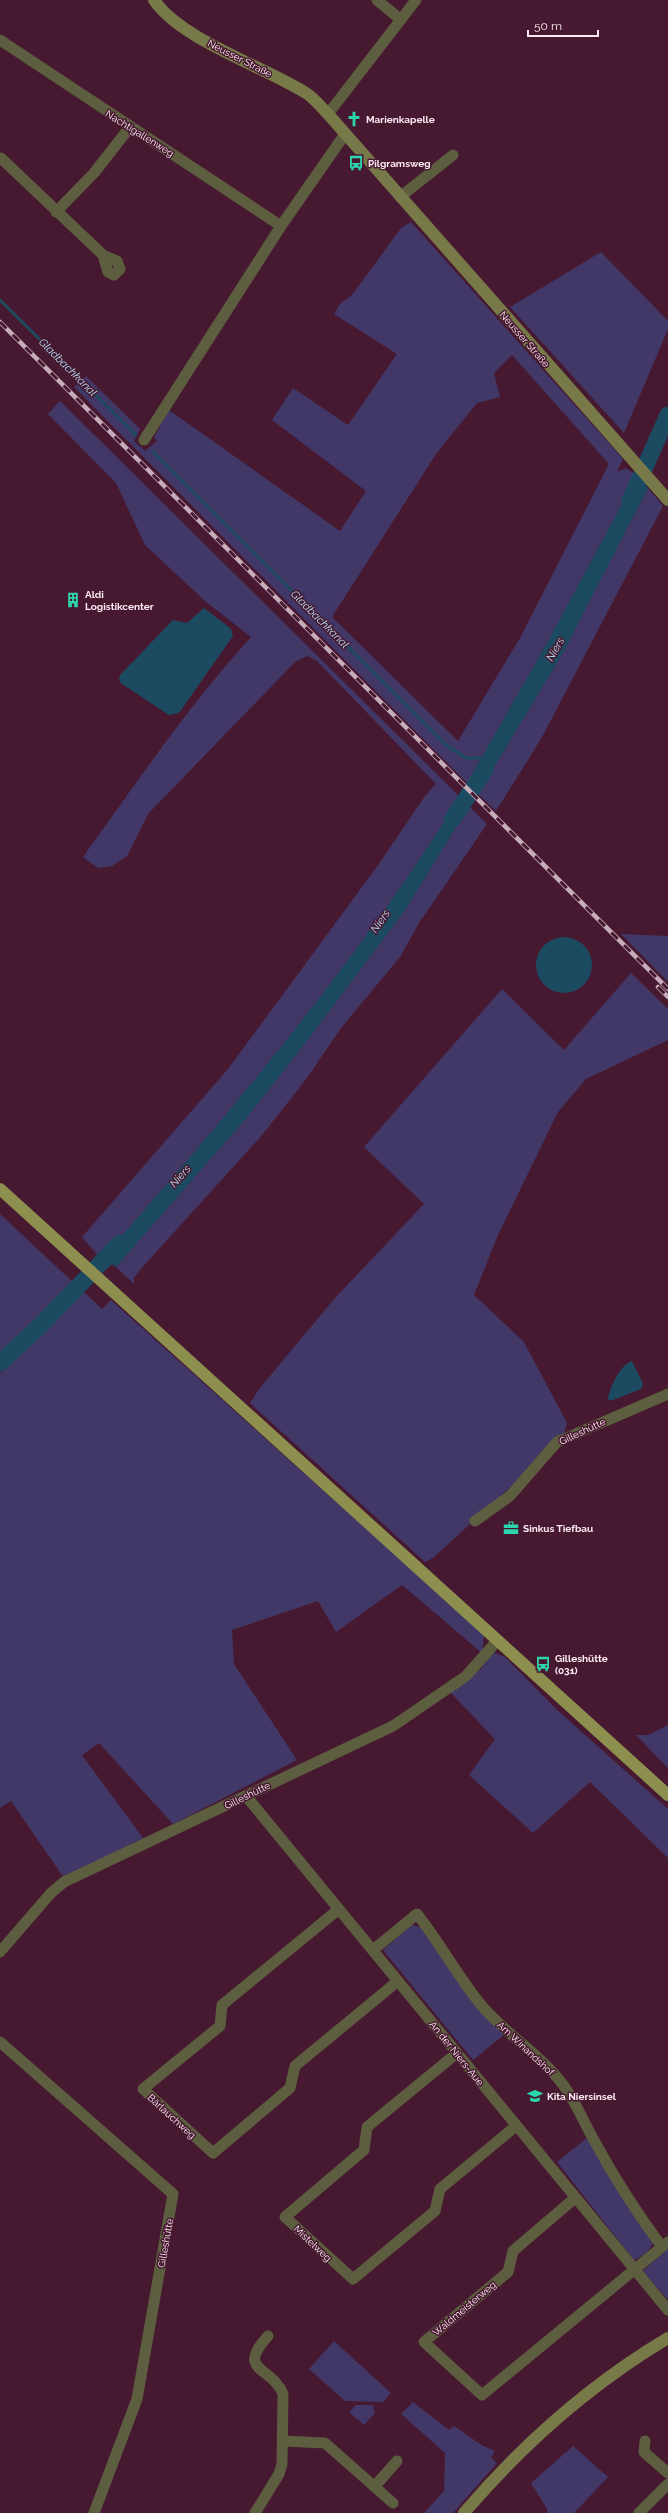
<svg xmlns="http://www.w3.org/2000/svg" width="668" height="2513" viewBox="0 0 668 2513" font-family="Raleway,sans-serif">
	<style>
		.green { fill: #413868; fill-rule: evenodd }
		.water { fill: #1c4b61 }
		.lines { fill: none; stroke-linecap: round; stroke-linejoin: round }
		.stream { stroke: #1c4b61; stroke-width: 3 }
		.river { stroke: #1c4b61; stroke-width: 17 }
		.street { stroke: #5c5e3f; stroke-width: 11 }
		.secondary { stroke: #777a48; stroke-width: 12 }
		.primary { stroke: #8c8f4e; stroke-width: 12 }
		.rail-casing { stroke: #c7acb9; stroke-width: 4.5 }
		.rail { stroke: #471930; stroke-width: 3; stroke-dasharray: 9; stroke-linecap: butt }
		.labels { text-anchor: middle; stroke-width: 3; stroke-linejoin: round; paint-order: stroke }
		.street-label { font-size: 10px; fill: #fdeaf2; stroke: #471930 }
		.poi-label { font-size: 10px; font-weight: bold; fill: #fdeaf2; stroke: #471930; text-anchor: start }
		.water-label { font-size: 11px; font-style: italic; fill: #b3ddf3; stroke: #471930 }
	</style>
	<rect width="100%" height="100%" fill="#471930"/>
	<path class="green" d="M411,222L623,459L617,472L626,468L637,476L548,641L467,783L74,387L86,376L140,429L134,441L145,451L157,441L154,437L169,410L340,531L366,491L272,420L293,388L348,425L397,354L334,314L340,304L352,295L401,228ZM512,355L609,464L520,638L458,741L332,617L436,454L477,403L500,397L494,373Z
		M601,252L668,321V329L624,433L510,307Z
		M60,401L460,797C356,962 231,1113 101,1259L82,1237L228,1069L376,868L425,796L436,784L317,661L307,656L295,662L148,814L127,856L112,866L98,868L83,857C137,782 189,705 251,637L205,601L145,545L116,483L48,414Z
		M648,488L663,506L541,739L496,811L478,794L563,653Z
		M469,806L487,824L419,923L400,957L341,1028L307,1078L263,1134L139,1271L134,1278V1284L116,1267L245,1120L307,1041L406,909Z
		M621,934L668,936V982Z
		M631,973L668,1009V1040L586,1079L558,1112L498,1235L474,1295L524,1342L567,1423L563,1439L433,1558L425,1562L250,1403L259,1389L335,1298L424,1204L364,1147L502,989L564,1050Z
		M0,1214L75,1284L0,1357Z
		M83,1291L102,1309L111,1300L484,1635L482,1653L402,1585L336,1632L318,1601L232,1630L234,1664L297,1760L173,1824L99,1743L82,1755L143,1838L64,1878L11,1801L0,1808V1373Z
		M492,1652L505,1657L556,1709L668,1809V1858L590,1782L533,1833L469,1775L495,1739L449,1691L481,1669Z
		M668,1725V1768L636,1735H648Z
		M412,1925L423,1928L505,2034L473,2060L383,1950Z
		M588,2137L653,2242C650,2251 643,2256 634,2260L557,2162Z
		M668,2248V2300L643,2271Z
		M334,2341L391,2393L383,2402L345,2401L309,2369Z
		M413,2402L449,2430L454,2426L483,2446L495,2451L491,2458L497,2463L453,2513H424L444,2491L445,2453L401,2414Z
		M356,2405H373L375,2413L364,2425L349,2412Z
		M573,2446L608,2477L574,2513H547V2509L531,2483Z"/>
	<path class="water" d="M637,476L648,488L563,653L478,794L467,783L548,641Z
		M204,608L231,629L233,636L179,713L169,715L122,684L119,680L120,675L173,620L187,623Z
		M460,797L469,806L406,909L307,1041L245,1120L116,1267L101,1259C231,1113 356,962 460,797Z
		M536 965a28 28 0 1 1 56 0a28 28 0 1 1-56 0Z
		M632,1361L643,1384L641,1389L613,1400H608C609,1388 620,1365 632,1361Z"/>
	<g class="lines">
		<path class="stream" d="M0,300L136,435
			M153,452L446,745L466,758H484"/>
		<path class="river" d="M630,501L668,415
			M452,820L485,770
			M0,1363L41,1325L120,1243"/>
		<path class="street" d="M377,0L401,20
			M0,40L281,226
			M328,114L416,0
			M1,158L103,255L117,261L120,269L114,275L108,272L103,255
			M400,197L453,155
			M56,212L94,173L130,127
			M144,440L281,226L345,134
			M475,1521L510,1496L557,1442L668,1394
			M246,1796L668,2310
			M339,1909L222,2005L220,2026L143,2089L213,2153L290,2088L295,2066L398,1981
			M373,1950L417,1914C440,1943 458,1977 482,2006C507,2035 541,2055 564,2086C577,2104 584,2123 595,2142C615,2179 637,2213 662,2247
			M0,1952L51,1893L64,1882L393,1726L466,1676L497,1641
			M0,2042L173,2194L137,2399L94,2513
			M457,2053L367,2127L364,2150L285,2217L353,2279L435,2211L440,2189L516,2126
			M575,2198L513,2251L508,2272L424,2342L482,2395L668,2242
			M283,2441L325,2443L393,2503
			M645,2441L644,2452L668,2473
			M375,2486L397,2461
			M255,2513L279,2474L282,2464L283,2394C272,2366 235,2372 268,2336
			M639,2513L668,2484"/>
		<path class="secondary" d="M154,0C181,40 263,66 306,93C314,98 321,107 328,114L668,500
			M464,2513C522,2445 591,2384 668,2338"/>
		<path class="primary" d="M0,1189L668,1795"/>
		<g class="rail-casing">
			<path id="rail" d="M0,322L668,989
				M658,987L668,997"/>
		</g>
		<use href="#rail" class="rail"/>
	</g>
	<defs>
		<g id="church-bare" transform="scale(1.2)"><path d="M-1.2-6h2.4v3.5h3.3v2.4h-3.3V6h-2.4V-.1h-3.3v-2.4h3.3Z" fill="#2cd5ab" stroke="#471930" stroke-width="2.5" paint-order="stroke"/></g>
		<g id="bus-bare" transform="scale(1.2)"><path d="M-5-6H5V4H4V6H2V4H-2V6H-4V4H-5ZM-3.5-4V0h7V-4ZM-3.5 1.2v1.5H-2V1.2ZM2 1.2v1.5H3.5V1.2Z" fill="#2cd5ab" stroke="#471930" stroke-width="2.5" paint-order="stroke"/></g>
		<g id="building-bare" transform="scale(1.2)"><path d="M-4-6H4V6H1V3H-1V6H-4ZM-2.5-4.3h1.7v1.8h-1.7ZM.8-4.3h1.7v1.8H.8ZM-2.5-1h1.7V.8h-1.7ZM.8-1h1.7V.8H.8Z" fill="#2cd5ab" stroke="#471930" stroke-width="2.5" paint-order="stroke"/></g>
		<g id="office-bare" transform="scale(1.2)"><path d="M-6-3h4V-5.5h4V-3h4V5H-6ZM-1-4.5V-3h2v-1.5ZM-6 0V1H6V0Z" fill="#2cd5ab" stroke="#471930" stroke-width="2.5" paint-order="stroke"/></g>
		<g id="school-bare" transform="scale(1.2)"><path d="M0-5L7-2L0 1L-7-2ZM-4 1L0 2.5L4 1V4Q0 6-4 4Z" fill="#2cd5ab" stroke="#471930" stroke-width="2.5" paint-order="stroke"/></g>
	</defs>
	<g fill-rule="evenodd">
		<use href="#church-bare" x="354" y="119"/>
		<use href="#bus-bare" x="356" y="163"/>
		<use href="#building-bare" x="73" y="600"/>
		<use href="#office-bare" x="511" y="1528"/>
		<use href="#bus-bare" x="543" y="1664"/>
		<use href="#school-bare" x="535" y="2096"/>
	</g>
	<g class="labels">
		<g class="street-label">
			<text transform="translate(240 58) rotate(27)" y="4">Neusser Straße</text>
			<text transform="translate(140 133) rotate(32)" y="4">Nachtigallenweg</text>
			<text transform="translate(525 339) rotate(49)" y="4">Neusser Straße</text>
			<text transform="translate(582 1431) rotate(-25)" y="4">Gilleshütte</text>
			<text transform="translate(247 1795) rotate(-26)" y="4">Gilleshütte</text>
			<text transform="translate(526 2048) rotate(43)" y="4">Am Winandshof</text>
			<text transform="translate(457 2053) rotate(51)" y="4">An der Niers-Aue</text>
			<text transform="translate(172 2116) rotate(42)" y="4">Bärlauchweg</text>
			<text transform="translate(165 2243) rotate(-80)" y="4">Gilleshütte</text>
			<text transform="translate(313 2243) rotate(43)" y="4">Mistelweg</text>
			<text transform="translate(464 2308) rotate(-40)" y="4">Waldmeisterweg</text>
		</g>
		<g class="poi-label">
			<text x="366" y="123">Marienkapelle</text>
			<text x="368" y="167">Pilgramsweg</text>
			<text x="85" y="598">Aldi<tspan x="85" dy="12">Logistikcenter</tspan></text>
			<text x="523" y="1532">Sinkus Tiefbau</text>
			<text x="555" y="1662">Gilleshütte<tspan x="555" dy="12">(031)</tspan></text>
			<text x="547" y="2100">Kita Niersinsel</text>
		</g>
		<g class="water-label">
			<text transform="translate(68 367) rotate(45)" y="4">Gladbachkanal</text>
			<text transform="translate(320 619) rotate(45)" y="4">Gladbachkanal</text>
			<text transform="translate(555 649) rotate(-61)" y="4">Niers</text>
			<text transform="translate(380 921) rotate(-55)" y="4">Niers</text>
			<text transform="translate(180 1176) rotate(-49)" y="4">Niers</text>
		</g>
	</g>
	<path d="M528 30v6h70v-6" fill="none" stroke="#fdeaf2" stroke-width="2"/>
	<text x="534" y="30" font-size="12" fill="#fdeaf2" stroke="#471930" stroke-width="3" paint-order="stroke">50 m</text>
</svg>
